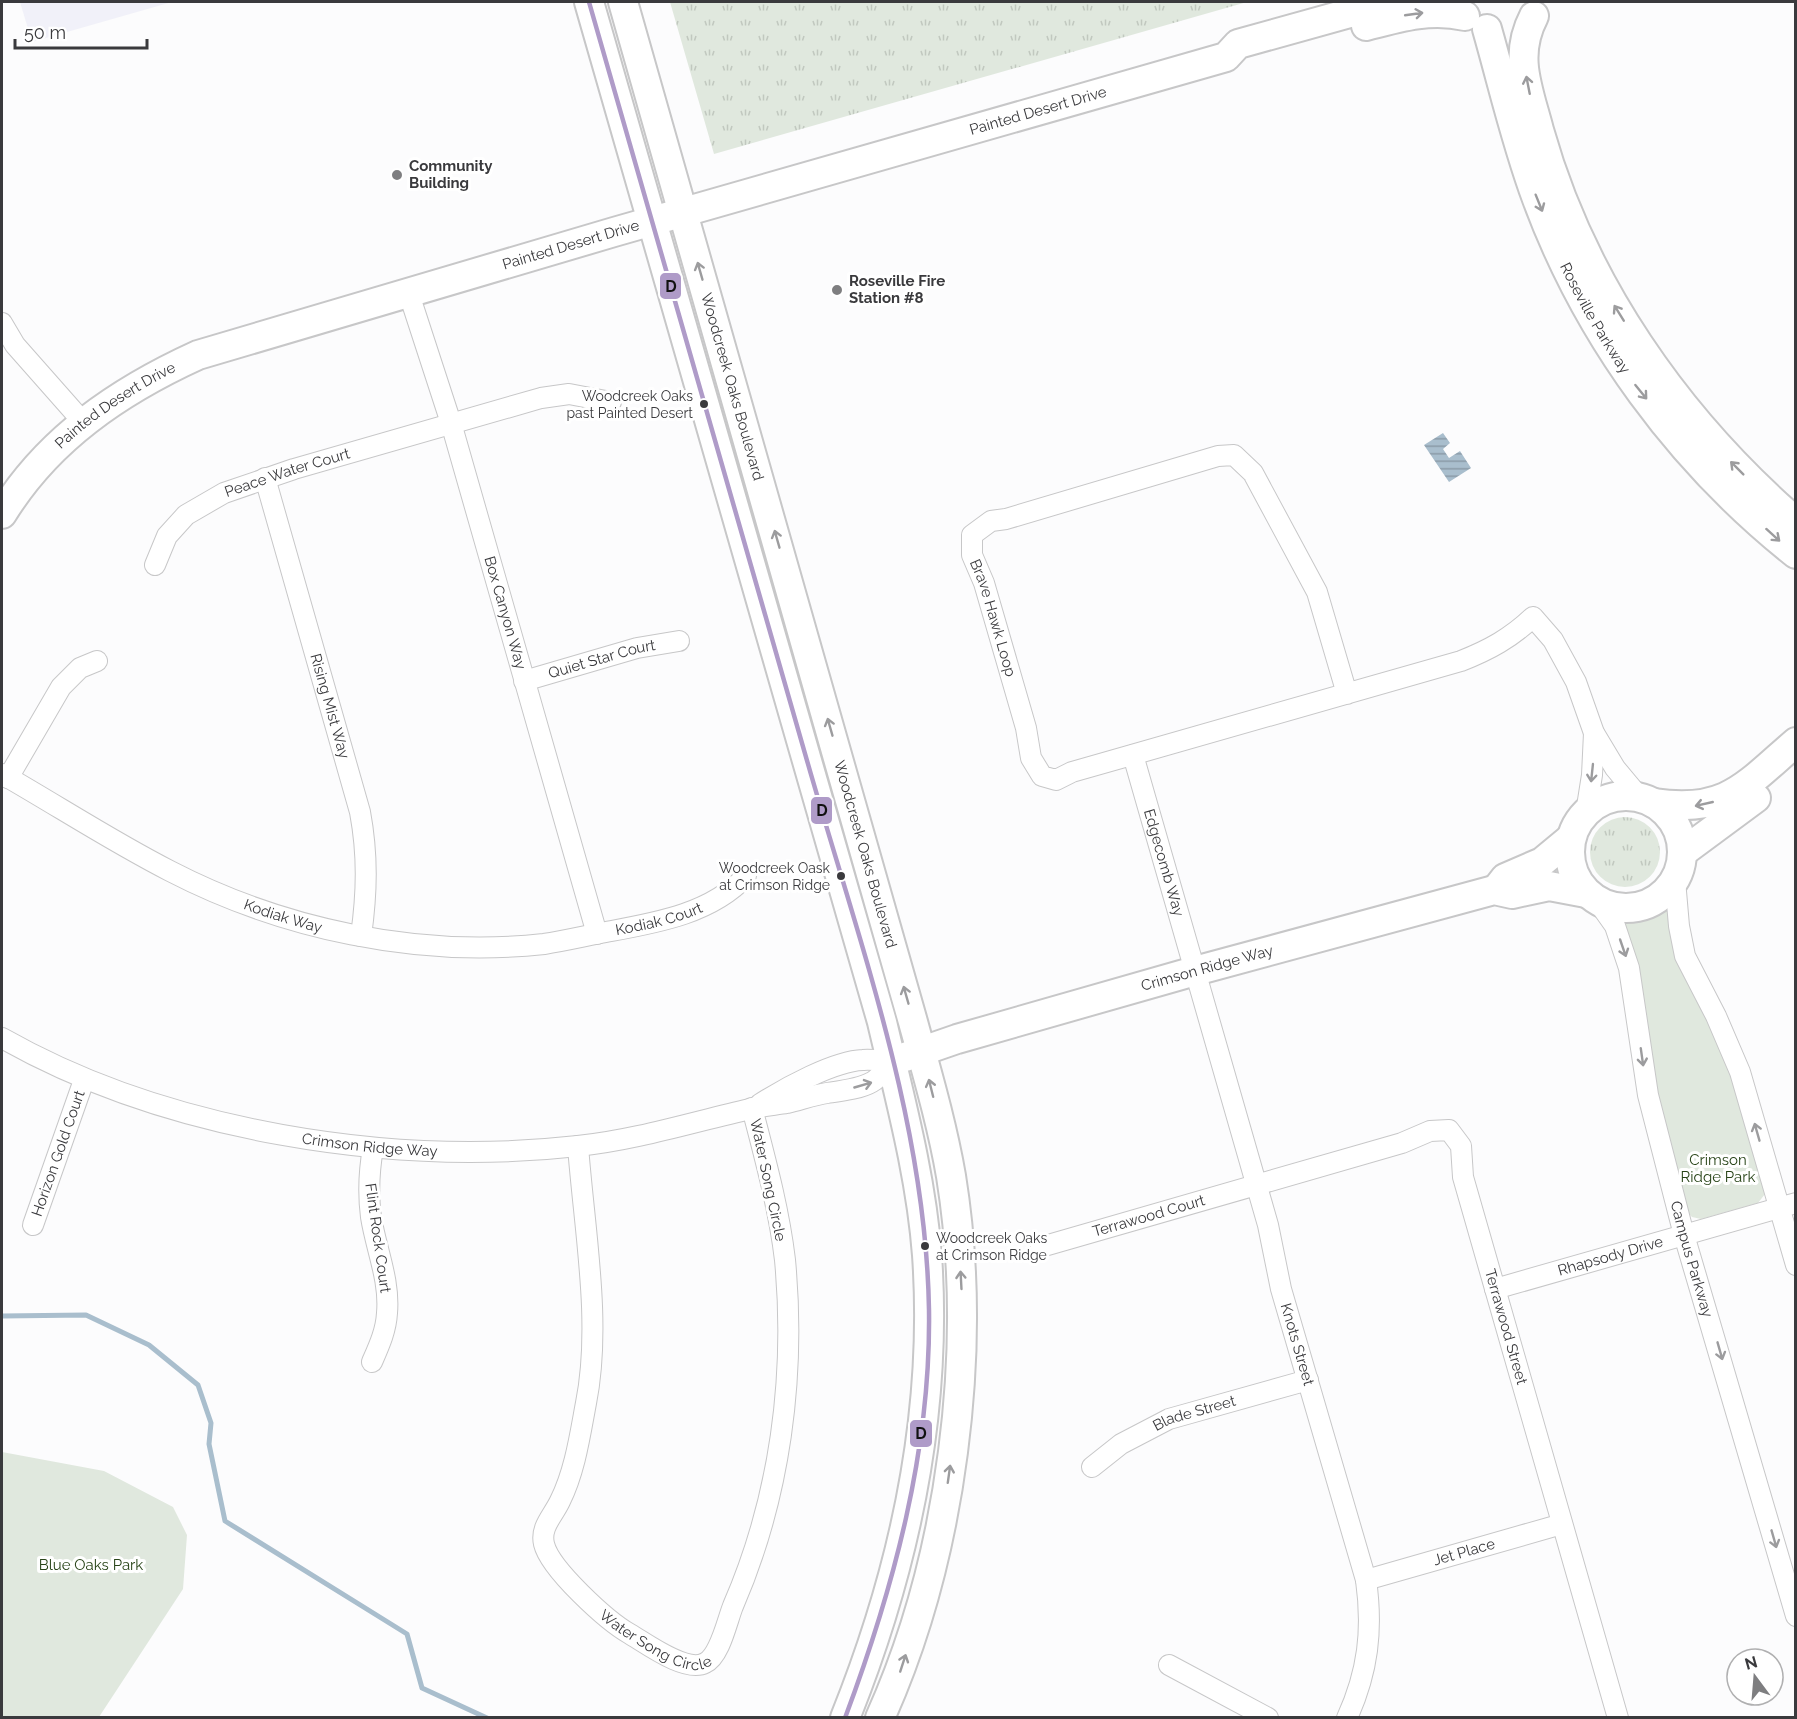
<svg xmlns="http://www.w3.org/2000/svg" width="1797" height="1719" viewBox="0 0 1797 1719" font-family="Raleway,sans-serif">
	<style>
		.built { fill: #f1f1f9 }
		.grass { fill: url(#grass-tufts) }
		.park { fill: #e0e8de }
		.water { fill: url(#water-rules) }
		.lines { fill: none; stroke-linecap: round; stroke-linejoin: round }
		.stream { stroke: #a9becd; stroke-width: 5 }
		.street-casing { stroke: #c7c7c8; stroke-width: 22 }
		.secondary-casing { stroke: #c7c7c8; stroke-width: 32 }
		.street { stroke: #fff; stroke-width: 20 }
		.secondary { stroke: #fff; stroke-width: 28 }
		.bus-1-casing { stroke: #fff; stroke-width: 9 }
		.bus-1 { stroke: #af9bc8; stroke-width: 4.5 }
		.oneway { stroke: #9c9c9e }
		.poi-dot { fill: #7e7e80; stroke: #fff; stroke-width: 2 }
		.bus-dot { fill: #3a3a3d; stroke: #fff; stroke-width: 2 }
		.labels { text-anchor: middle; stroke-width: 6; stroke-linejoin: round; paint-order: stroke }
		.bus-label { font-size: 14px; fill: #3a3a3d; stroke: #fff; text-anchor: end }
		.street-label { font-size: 15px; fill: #3a3a3d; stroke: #fff }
		.poi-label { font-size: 15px; font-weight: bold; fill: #3a3a3d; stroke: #fff; text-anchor: start }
		.park-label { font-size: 15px; fill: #284418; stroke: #fff }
		.line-badge { stroke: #fff; stroke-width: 2 }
		.pale-badge-label { font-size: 16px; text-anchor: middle; font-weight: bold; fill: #111 }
	</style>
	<defs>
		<pattern id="grass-tufts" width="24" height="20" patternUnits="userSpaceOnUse" patternTransform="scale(1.5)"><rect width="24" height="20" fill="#e0e8de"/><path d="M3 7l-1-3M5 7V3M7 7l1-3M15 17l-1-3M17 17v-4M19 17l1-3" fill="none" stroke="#c1c8bf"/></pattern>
		<pattern id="water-rules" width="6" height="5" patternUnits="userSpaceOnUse" patternTransform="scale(1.5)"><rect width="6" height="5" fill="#a9becd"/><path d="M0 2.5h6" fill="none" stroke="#8b9ba8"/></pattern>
	</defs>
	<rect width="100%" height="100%" fill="#fcfcfd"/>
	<path class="built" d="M20,2H172L32,42Z"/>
	<path class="grass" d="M670,2H1247L714,154Z
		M1590 852a35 35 0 1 1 70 0a35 35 0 1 1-70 0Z"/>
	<path class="park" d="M1668,903L1726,1056L1765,1194L1758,1203L1701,1219L1692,1217L1688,1213L1657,1105L1623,921V919L1648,914Z
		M2,1452L104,1471L173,1507L187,1535L183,1589L99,1717H2Z"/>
	<path class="water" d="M1443,433L1450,443L1443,449L1449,458L1460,451L1471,468L1449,482L1424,445Z"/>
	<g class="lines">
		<path class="stream" d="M2,1316L86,1315L149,1345L198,1385L211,1423L209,1444L225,1521L407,1634L422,1688L487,1718"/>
		<g class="street-casing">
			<g id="street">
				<path id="s1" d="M409,294L451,423L597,934"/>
				<path d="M2,323L15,345L83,422"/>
				<path id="s2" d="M265,478L360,812C368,855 367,893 361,936"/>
				<path id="s3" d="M155,565L167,536L186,515L224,493L294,469L541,398L569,394L611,402"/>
				<path id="s4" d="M524,681L637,648L679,641"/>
				<path id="s5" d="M1347,694L1317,592L1253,473L1234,455L1218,456L1006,519L991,521L972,535V555L984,583L1026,728L1031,758L1042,776L1056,780L1072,772L1461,661C1489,650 1511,638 1533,617L1553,640L1576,682L1594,733L1615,768L1640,798"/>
				<path id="s6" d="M1133,755L1268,1225L1281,1289L1366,1580C1373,1630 1368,1672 1347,1718"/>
				<path id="s7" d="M2,774C58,806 113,842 170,871C282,929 418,958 544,944C564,941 585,936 606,932C655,923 711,914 746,876"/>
				<path d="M8,778L61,687L80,668L97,661"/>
				<path d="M1586,813L1592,775L1594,733"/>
				<path d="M1675,880L1679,926L1685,956L1716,1016L1740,1072L1796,1265"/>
				<path id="s8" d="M1598,902L1615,926L1629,968L1648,1095L1684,1235L1796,1616"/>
				<path id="s9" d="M2,1038C166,1131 391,1167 578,1146C636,1140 693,1122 750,1109C762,1106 775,1105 787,1103C800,1100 814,1095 827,1093C841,1091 860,1089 872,1082C880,1078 886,1068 892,1062"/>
				<path d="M760,1104C785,1088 834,1061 863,1060C872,1059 882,1061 892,1062"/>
				<path id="s10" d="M578,1146C584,1228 602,1323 586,1403C580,1435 575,1471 560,1501C553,1516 540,1527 544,1544C550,1569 607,1621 630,1634C647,1644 686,1673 705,1663C720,1656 727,1621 733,1606C780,1498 796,1377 785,1260C779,1209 765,1158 752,1108"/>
				<path id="s11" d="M33,1225L84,1080"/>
				<path id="s12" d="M1041,1247L1402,1143L1430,1131L1449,1130L1461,1146L1463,1177L1618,1718"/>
				<path id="s13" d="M1495,1289L1796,1203"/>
				<path d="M372,1362C379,1346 386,1331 387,1313C390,1280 376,1249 371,1217C368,1194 369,1171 373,1148"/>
				<path id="s14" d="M1092,1467L1121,1444L1169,1419L1308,1380"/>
				<path id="s15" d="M1366,1580L1562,1524"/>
				<path d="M1169,1665L1268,1718"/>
			</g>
		</g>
		<g class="secondary-casing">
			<g id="secondary">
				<path d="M589,2L882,1022C900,1099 921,1176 927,1255C938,1413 904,1571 845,1718"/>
				<path id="s16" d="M623,2L913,1022C927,1073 942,1124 951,1176C979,1349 952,1558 880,1718"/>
				<path d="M1534,16C1513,56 1528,88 1539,130C1582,283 1676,418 1796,522"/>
				<path d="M1366,26C1400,17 1431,8 1465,16"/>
				<path id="s17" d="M1487,29C1503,85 1516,143 1537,199C1588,337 1680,462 1796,554"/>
				<path id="s18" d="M2,514C48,439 119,391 198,355L614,232L1226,57L1238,44L1389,2"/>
				<circle cx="1626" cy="852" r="56"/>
				<path d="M1654,803C1726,814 1745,786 1796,742"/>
				<path d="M1683,852L1756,798"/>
				<path d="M1498,887L1505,878L1542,862L1571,838"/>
				<path id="s19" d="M905,1057L957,1039L1195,971L1494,890L1512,894L1549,886L1586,893"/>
			</g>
		</g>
		<use href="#street" class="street"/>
		<use href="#secondary" class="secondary"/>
		<g class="bus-1-casing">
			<path id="bus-1" d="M589,2C662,256 735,510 808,764C859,942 926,1123 929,1310C931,1450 894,1587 845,1718"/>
		</g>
		<use href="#bus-1" class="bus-1"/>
	</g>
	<defs><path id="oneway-shaft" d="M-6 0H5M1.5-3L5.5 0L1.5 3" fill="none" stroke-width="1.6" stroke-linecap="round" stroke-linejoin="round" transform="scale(1.5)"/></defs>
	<g class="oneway">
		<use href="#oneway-shaft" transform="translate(1414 14) rotate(-8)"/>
		<use href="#oneway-shaft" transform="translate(1528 85) rotate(-101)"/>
		<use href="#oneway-shaft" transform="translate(1539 203) rotate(68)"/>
		<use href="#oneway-shaft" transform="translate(700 271) rotate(-106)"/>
		<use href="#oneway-shaft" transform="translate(1619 313) rotate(-122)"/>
		<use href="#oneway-shaft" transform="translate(1641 392) rotate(51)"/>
		<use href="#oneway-shaft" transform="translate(1737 468) rotate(-135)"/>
		<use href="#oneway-shaft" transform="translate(1773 535) rotate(42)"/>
		<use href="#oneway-shaft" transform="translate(777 539) rotate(-106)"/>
		<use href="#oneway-shaft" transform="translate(830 727) rotate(-106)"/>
		<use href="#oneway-shaft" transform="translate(1592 773) rotate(96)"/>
		<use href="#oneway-shaft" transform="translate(1704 804) rotate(167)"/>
		<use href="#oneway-shaft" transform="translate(1623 948) rotate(71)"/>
		<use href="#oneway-shaft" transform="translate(906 995) rotate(-106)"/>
		<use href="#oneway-shaft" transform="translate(1642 1057) rotate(82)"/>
		<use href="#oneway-shaft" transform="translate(863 1085) rotate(-16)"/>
		<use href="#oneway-shaft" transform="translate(931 1088) rotate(-104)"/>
		<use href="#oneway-shaft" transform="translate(1757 1132) rotate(-106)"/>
		<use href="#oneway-shaft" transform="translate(961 1280) rotate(-93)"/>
		<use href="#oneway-shaft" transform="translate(1720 1351) rotate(74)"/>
		<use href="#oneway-shaft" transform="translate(949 1474) rotate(-82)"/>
		<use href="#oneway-shaft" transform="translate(1774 1539) rotate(74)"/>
		<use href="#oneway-shaft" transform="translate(903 1663) rotate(-72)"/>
	</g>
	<g class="poi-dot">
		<circle cx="397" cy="175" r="6"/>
		<circle cx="837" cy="290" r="6"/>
	</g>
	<g class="bus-dot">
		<circle cx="704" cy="404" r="5"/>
		<circle cx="841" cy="876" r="5"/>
		<circle cx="925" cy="1246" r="5"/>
	</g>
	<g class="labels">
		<g class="bus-label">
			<text x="693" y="401">Woodcreek Oaks<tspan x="693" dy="17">past Painted Desert</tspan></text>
			<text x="830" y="873">Woodcreek Oask<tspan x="830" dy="17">at Crimson Ridge</tspan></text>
			<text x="936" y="1243" text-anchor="start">Woodcreek Oaks<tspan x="936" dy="17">at Crimson Ridge</tspan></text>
		</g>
		<g class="street-label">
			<text dy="5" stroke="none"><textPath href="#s18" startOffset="1131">Painted Desert Drive</textPath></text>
			<text dy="5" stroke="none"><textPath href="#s18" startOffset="645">Painted Desert Drive</textPath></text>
			<text dy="5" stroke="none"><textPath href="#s17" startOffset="310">Roseville Parkway</textPath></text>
			<text dy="5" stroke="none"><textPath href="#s16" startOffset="400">Woodcreek Oaks Boulevard</textPath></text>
			<text dy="5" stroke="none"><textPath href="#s18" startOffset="159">Painted Desert Drive</textPath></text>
			<text dy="5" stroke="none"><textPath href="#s3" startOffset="170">Peace Water Court</textPath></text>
			<text dy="5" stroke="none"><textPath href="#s1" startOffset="333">Box Canyon Way</textPath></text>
			<text dy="5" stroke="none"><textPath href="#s5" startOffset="630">Brave Hawk Loop</textPath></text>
			<text dy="5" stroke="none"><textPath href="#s4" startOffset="81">Quiet Star Court</textPath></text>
			<text dy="5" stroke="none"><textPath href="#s2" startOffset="237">Rising Mist Way</textPath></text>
			<text dy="5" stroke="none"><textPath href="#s16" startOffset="886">Woodcreek Oaks Boulevard</textPath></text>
			<text dy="5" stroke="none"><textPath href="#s6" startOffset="112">Edgecomb Way</textPath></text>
			<text dy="5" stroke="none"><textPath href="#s7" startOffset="316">Kodiak Way</textPath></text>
			<text dy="5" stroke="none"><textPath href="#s7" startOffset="698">Kodiak Court</textPath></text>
			<text dy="5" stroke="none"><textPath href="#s19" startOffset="315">Crimson Ridge Way</textPath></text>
			<text dy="5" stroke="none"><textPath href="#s9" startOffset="386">Crimson Ridge Way</textPath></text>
			<text dy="5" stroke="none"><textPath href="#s11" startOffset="76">Horizon Gold Court</textPath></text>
			<text transform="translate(768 1180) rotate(78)" y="5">Water Song Circle</text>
			<text dy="5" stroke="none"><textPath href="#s12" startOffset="112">Terrawood Court</textPath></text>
			<text transform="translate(378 1238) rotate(82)" y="5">Flint Rock Court</text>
			<text dy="5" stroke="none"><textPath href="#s13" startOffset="120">Rhapsody Drive</textPath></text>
			<text dy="5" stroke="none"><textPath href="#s8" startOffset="372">Campus Parkway</textPath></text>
			<text dy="5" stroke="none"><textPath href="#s12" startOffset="632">Terrawood Street</textPath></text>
			<text dy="5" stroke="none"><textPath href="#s6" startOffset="612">Knots Street</textPath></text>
			<text dy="5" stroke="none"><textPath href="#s14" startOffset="117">Blade Street</textPath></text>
			<text dy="5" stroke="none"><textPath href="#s15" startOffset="102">Jet Place</textPath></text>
			<text dy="5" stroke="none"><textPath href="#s10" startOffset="560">Water Song Circle</textPath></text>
		</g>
		<g class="poi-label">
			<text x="409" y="171">Community<tspan x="409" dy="17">Building</tspan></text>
			<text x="849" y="286">Roseville Fire<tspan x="849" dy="17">Station #8</tspan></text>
		</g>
		<g class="park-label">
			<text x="1718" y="1165">Crimson<tspan x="1718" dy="17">Ridge Park</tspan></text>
			<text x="91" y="1570">Blue Oaks Park</text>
		</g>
	</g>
	<g class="line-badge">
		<rect x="659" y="272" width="23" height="28" rx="6" fill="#af9bc8"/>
		<rect x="810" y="796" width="23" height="29" rx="6" fill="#af9bc8"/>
		<rect x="909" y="1419" width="24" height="29" rx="6" fill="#af9bc8"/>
	</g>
	<g class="pale-badge-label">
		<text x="671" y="292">D</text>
		<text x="822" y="816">D</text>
		<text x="921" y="1439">D</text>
	</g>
	<rect width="1797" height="1719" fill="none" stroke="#3a3a3d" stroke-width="6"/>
	<g transform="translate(1755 1677) rotate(344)"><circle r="28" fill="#ffffff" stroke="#b0b0b1" stroke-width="1.5"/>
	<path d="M0-4.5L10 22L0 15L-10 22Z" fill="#7e7e80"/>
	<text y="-9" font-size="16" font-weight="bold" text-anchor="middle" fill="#3a3a3d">N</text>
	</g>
	<path d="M15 39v9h132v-9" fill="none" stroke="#3a3a3d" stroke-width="3"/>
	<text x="24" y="39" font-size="18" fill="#3a3a3d" stroke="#ffffff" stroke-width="4.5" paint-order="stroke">50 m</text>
</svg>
